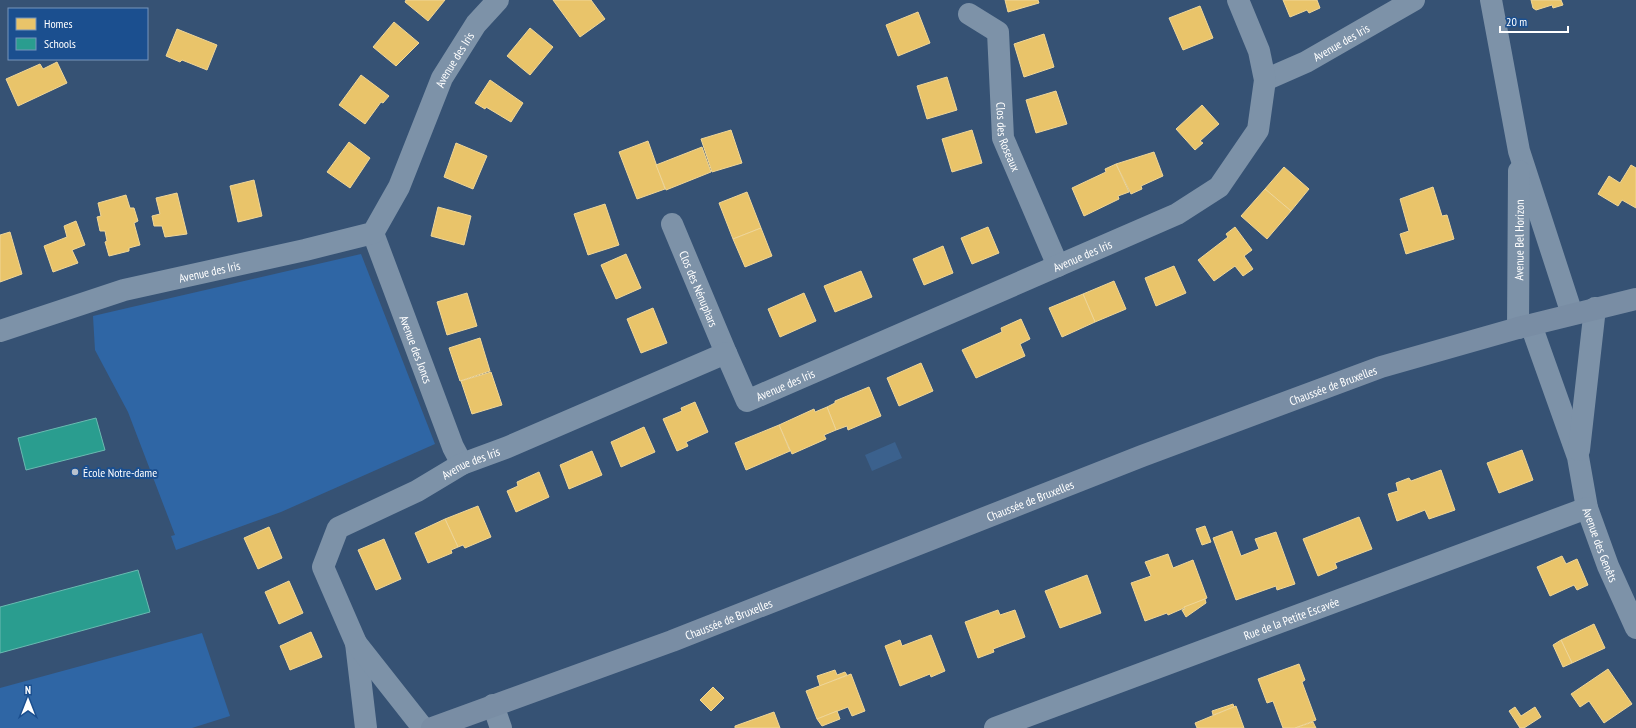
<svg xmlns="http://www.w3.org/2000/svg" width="1636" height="728" font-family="'PT Sans Narrow',sans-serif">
  <rect width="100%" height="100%" fill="#365274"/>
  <!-- green -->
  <g fill="#2f66a5">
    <path d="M361,254L435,444L281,512L176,550L171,536L175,535L128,412L95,350L93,316Z"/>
    <path d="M202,633L230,716L192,728H0V688Z"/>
  </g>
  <!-- water -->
  <path fill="#3b618d" d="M895,442L902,458L872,471L865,455Z"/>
  <!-- homes -->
  <g fill="#e9c46a" stroke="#f0d697">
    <path d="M406,0H445L428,21L405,2Z"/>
    <path d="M553,0H591L605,19L580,37Z"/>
    <path d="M1005,0H1038L1039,3L1008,12Z"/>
    <path d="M1283,0H1317L1320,8L1309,13L1307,10L1290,17Z"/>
    <path d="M1531,0H1561L1563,5L1553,8L1552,5L1536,10L1533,8Z"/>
    <path d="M1200,6L1213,38L1183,50L1169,18Z"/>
    <path d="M918,12L930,43L898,56L886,25Z"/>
    <path d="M394,22L419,43L396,66L373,47Z"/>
    <path d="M530,28L553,47L530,75L507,56Z"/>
    <path d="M177,29L217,45L207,70L182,60L180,62L166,56Z"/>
    <path d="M1044,34L1054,67L1024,77L1014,44Z"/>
    <path d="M57,62L67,83L18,106L6,79L40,64L43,69Z"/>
    <path d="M361,75L389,96L383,103L381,102L365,124L339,105Z"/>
    <path d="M947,77L957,110L927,119L917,86Z"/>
    <path d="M490,80L523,103L511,122L486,107L485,109L475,103Z"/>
    <path d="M1056,91L1067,124L1036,133L1026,100Z"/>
    <path d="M1202,105L1219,124L1200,141L1203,143L1195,150L1176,129Z"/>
    <path d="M731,130L742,163L712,172L701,139Z"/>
    <path d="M972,130L982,163L952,172L942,139Z"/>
    <path d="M648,141L665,189L637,199L619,152Z"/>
    <path d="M349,142L370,158L350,188L327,172Z"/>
    <path d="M456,143L487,156L473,189L444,177Z"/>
    <path d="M702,147L711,172L666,190L656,165Z"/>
    <path d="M1154,152L1163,176L1141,186L1142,189L1131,194L1116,164Z"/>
    <path d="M1116,164L1129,192L1118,196L1119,199L1084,216L1072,188L1106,172L1105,169Z"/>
    <path d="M1631,165L1636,168V208L1622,200L1618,206L1598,194L1609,176L1620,183Z"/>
    <path d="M1284,167L1309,189L1291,211L1265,189Z"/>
    <path d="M254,180L262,216L238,222L230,186Z"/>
    <path d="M1433,187L1442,216L1447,215L1454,239L1406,254L1400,234L1409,231L1400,199Z"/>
    <path d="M1265,189L1291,211L1267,239L1241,216Z"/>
    <path d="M747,192L761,228L733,239L719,203Z"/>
    <path d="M177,193L187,234L165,237L162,226H154L152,216L160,214L156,198Z"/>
    <path d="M126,195L130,208H134L138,221L134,223L140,245L129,248V251L109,256L105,242L107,241L105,231H100L97,217L101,216L98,203Z"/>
    <path d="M605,204L619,245L588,255L574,214Z"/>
    <path d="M438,207L471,216L464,245L431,236Z"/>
    <path d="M76,221L85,245L72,250L78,263L53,272L44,246L67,237L64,226Z"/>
    <path d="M988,227L999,253L972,264L961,238Z"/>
    <path d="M1235,227L1252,250L1244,256L1253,269L1243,276L1235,266L1214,281L1198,260L1228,237L1226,234Z"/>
    <path d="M761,228L772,256L745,267L733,239Z"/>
    <path d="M10,232L22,274L0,282V235Z"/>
    <path d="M943,246L953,273L924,285L913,259Z"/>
    <path d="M626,254L641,288L616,299L601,265Z"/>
    <path d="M1174,266L1186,293L1156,306L1145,278Z"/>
    <path d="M861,271L872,297L835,312L824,286Z"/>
    <path d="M1114,281L1126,309L1095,322L1083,294Z"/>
    <path d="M467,293L477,326L447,335L437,302Z"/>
    <path d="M804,293L816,321L780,337L768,309Z"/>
    <path d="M1083,294L1095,322L1062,337L1049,308Z"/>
    <path d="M653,308L667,343L641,353L627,319Z"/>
    <path d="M1021,319L1030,339L1020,344L1025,356L976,378L962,350L1002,332L1001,328Z"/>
    <path d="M480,338L490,371L460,381L449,348Z"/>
    <path d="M921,363L933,391L899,406L887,378Z"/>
    <path d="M491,372L502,405L472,414L461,381Z"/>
    <path d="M869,387L881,416L848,430L847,426L836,430L827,407L835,403V401Z"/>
    <path d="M695,402L708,432L686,442L688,446L677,451L663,419L682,411L681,408Z"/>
    <path d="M827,407L836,430L824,435L826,439L792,454L779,425L814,409L815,412Z"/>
    <path d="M779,425L790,451L746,470L735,443Z"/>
    <path d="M644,427L655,452L621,467L611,442Z"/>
    <path d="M1522,450L1533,480L1499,493L1487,463Z"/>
    <path d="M592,451L602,475L569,489L560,465Z"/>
    <path d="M1441,470L1455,510L1429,519L1425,510L1397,521L1388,494L1398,491L1396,483L1409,478L1411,481Z"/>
    <path d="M539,472L549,497L516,512L507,491L518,486L517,482Z"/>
    <path d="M478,506L491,537L465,548L463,545L458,547L445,519Z"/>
    <path d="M1359,517L1372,549L1335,563L1337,568L1318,576L1303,539Z"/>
    <path d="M445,519L458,547L451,550L452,553L428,563L415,533Z"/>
    <path d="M1205,526L1211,542L1202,545L1196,529Z"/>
    <path d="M269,527L282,558L258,569L244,538Z"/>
    <path d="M1232,531L1241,556L1259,549L1255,539L1276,532L1295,584L1277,590L1276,586L1236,600L1213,538Z"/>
    <path d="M384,539L401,579L376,590L358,550Z"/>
    <path d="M1168,554L1173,568L1193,560L1207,598L1168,615L1167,613L1145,621L1131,583L1151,576L1145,562Z"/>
    <path d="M1562,556L1566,564L1577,559L1588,585L1577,590L1574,585L1550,596L1537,567Z"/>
    <path d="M1087,575L1101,613L1060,628L1045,591Z"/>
    <path d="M289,581L303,613L279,624L265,592Z"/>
    <path d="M1205,599L1206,603L1186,617L1182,610L1185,609L1184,607Z"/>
    <path d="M998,610L1000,615L1015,610L1025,637L993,649L994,652L978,658L965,622Z"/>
    <path d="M1594,624L1605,648L1572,663L1561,640Z"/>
    <path d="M311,632L322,657L290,670L280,646Z"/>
    <path d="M931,635L945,671L931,677L930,674L900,686L885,646L900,640L902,646Z"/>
    <path d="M1561,640L1572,663L1563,667L1553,645Z"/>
    <path d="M1299,664L1305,680L1302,682L1316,720L1295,728H1283L1273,701L1267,703L1258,679Z"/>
    <path d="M1608,669L1632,704L1604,723L1589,701L1580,707L1571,694Z"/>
    <path d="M835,670L837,675L845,672L847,675L820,686L817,676Z"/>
    <path d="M851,674L865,711L852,716L848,707L817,719L806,691Z"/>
    <path d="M713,687L724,698L711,711L700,700Z"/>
    <path d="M1233,704L1234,707L1213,715L1212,711Z"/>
    <path d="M1236,706L1244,728H1197L1195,723Z"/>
    <path d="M1515,707L1521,716L1535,707L1541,717L1524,728H1520L1509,711Z"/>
    <path d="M837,711L840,719L822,726L817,719Z"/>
    <path d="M774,712L780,728H735V726Z"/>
    <path d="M1313,722L1316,728H1295Z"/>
  </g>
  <!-- schools -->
  <g fill="#2a9d8f" stroke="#6abab1">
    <path d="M96,418L105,450L26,470L18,438Z"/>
    <path d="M138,570L150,612L0,653V607Z"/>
  </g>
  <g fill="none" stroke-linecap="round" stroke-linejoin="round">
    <!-- street -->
    <g stroke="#7d92a8" stroke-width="22">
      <path d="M1491,0L1519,151L1572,314"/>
      <path id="s1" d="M969,14L998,32L1003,138L1058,266"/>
      <path id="s2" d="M1265,80L1306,62L1414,0"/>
      <path id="s3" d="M672,224L726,353"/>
      <path id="s4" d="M373,233L453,447L462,464"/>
      <path id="s5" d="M1531,325L1578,457L1587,508L1608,566L1636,628"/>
      <path id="s6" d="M1518,328L1519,171"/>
      <path id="s7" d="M0,331L124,290L305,250L373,233L399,187L442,78L476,24L498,0"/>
      <path d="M1579,450L1595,308"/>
      <path d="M356,643L366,728"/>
      <path d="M493,705L501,728"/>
      <path id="s8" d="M423,728L356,643L323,567L338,528L417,491L462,464L508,447L726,353L747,401L1177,214L1219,187L1258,130L1265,80L1259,51L1238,0"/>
      <path id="s9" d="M995,728L1587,508"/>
    </g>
    <!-- secondary -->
    <path stroke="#798da4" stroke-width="22" id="s10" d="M432,728L672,641L1142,456L1381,367L1518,328L1636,299"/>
  </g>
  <!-- markers -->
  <circle fill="#b9c2ce" stroke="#1b4f8f" stroke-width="1.5" cx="75" cy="472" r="4"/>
  <g text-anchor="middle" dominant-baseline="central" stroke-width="4" stroke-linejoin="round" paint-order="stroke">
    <!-- street labels -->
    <g font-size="12" fill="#fff" stroke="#1b4f8f">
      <text stroke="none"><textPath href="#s2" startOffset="85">Avenue des Iris</textPath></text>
      <text stroke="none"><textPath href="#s7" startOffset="578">Avenue des Iris</textPath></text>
      <text stroke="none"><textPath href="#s1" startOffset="140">Clos des Roseaux</textPath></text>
      <text stroke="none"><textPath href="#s6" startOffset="88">Avenue Bel Horizon</textPath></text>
      <text stroke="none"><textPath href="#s8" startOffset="1077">Avenue des Iris</textPath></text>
      <text stroke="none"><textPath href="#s7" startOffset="218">Avenue des Iris</textPath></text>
      <text stroke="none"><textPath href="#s3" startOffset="70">Clos des Nénuphars</textPath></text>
      <text stroke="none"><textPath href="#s4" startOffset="124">Avenue des Joncs</textPath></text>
      <text stroke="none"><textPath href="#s8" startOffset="753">Avenue des Iris</textPath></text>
      <text stroke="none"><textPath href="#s10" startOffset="964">Chaussée de Bruxelles</textPath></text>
      <text stroke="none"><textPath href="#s8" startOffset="381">Avenue des Iris</textPath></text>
      <text stroke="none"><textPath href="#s10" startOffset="640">Chaussée de Bruxelles</textPath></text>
      <text stroke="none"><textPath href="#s5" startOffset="231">Avenue des Genêts</textPath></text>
      <text stroke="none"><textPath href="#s9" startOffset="316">Rue de la Petite Escavée</textPath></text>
      <text stroke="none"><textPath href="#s10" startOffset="316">Chaussée de Bruxelles</textPath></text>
    </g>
    <!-- poi labels -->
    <g font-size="12" fill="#fff" stroke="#1b4f8f" text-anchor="start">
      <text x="83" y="472">École Notre-dame</text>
    </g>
  </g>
  <!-- legend -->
  <rect x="8" y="8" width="140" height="52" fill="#1b4f8f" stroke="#7695bc"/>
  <rect x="16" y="18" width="20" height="12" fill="#e9c46a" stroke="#7695bc"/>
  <text x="44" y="28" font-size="12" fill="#ffffff">Homes</text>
  <rect x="16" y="38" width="20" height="12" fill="#2a9d8f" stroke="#7695bc"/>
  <text x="44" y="48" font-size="12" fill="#ffffff">Schools</text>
  <!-- north arrow -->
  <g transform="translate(28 700)" stroke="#1b4f8f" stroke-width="3" paint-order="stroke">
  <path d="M0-3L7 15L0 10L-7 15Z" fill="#ffffff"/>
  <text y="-6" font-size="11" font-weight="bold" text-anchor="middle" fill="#ffffff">N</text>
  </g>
  <!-- scale -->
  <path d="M1500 26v6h68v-6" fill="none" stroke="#ffffff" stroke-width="2"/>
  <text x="1506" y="26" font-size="12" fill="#ffffff" stroke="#1b4f8f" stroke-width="3" paint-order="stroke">20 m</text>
</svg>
